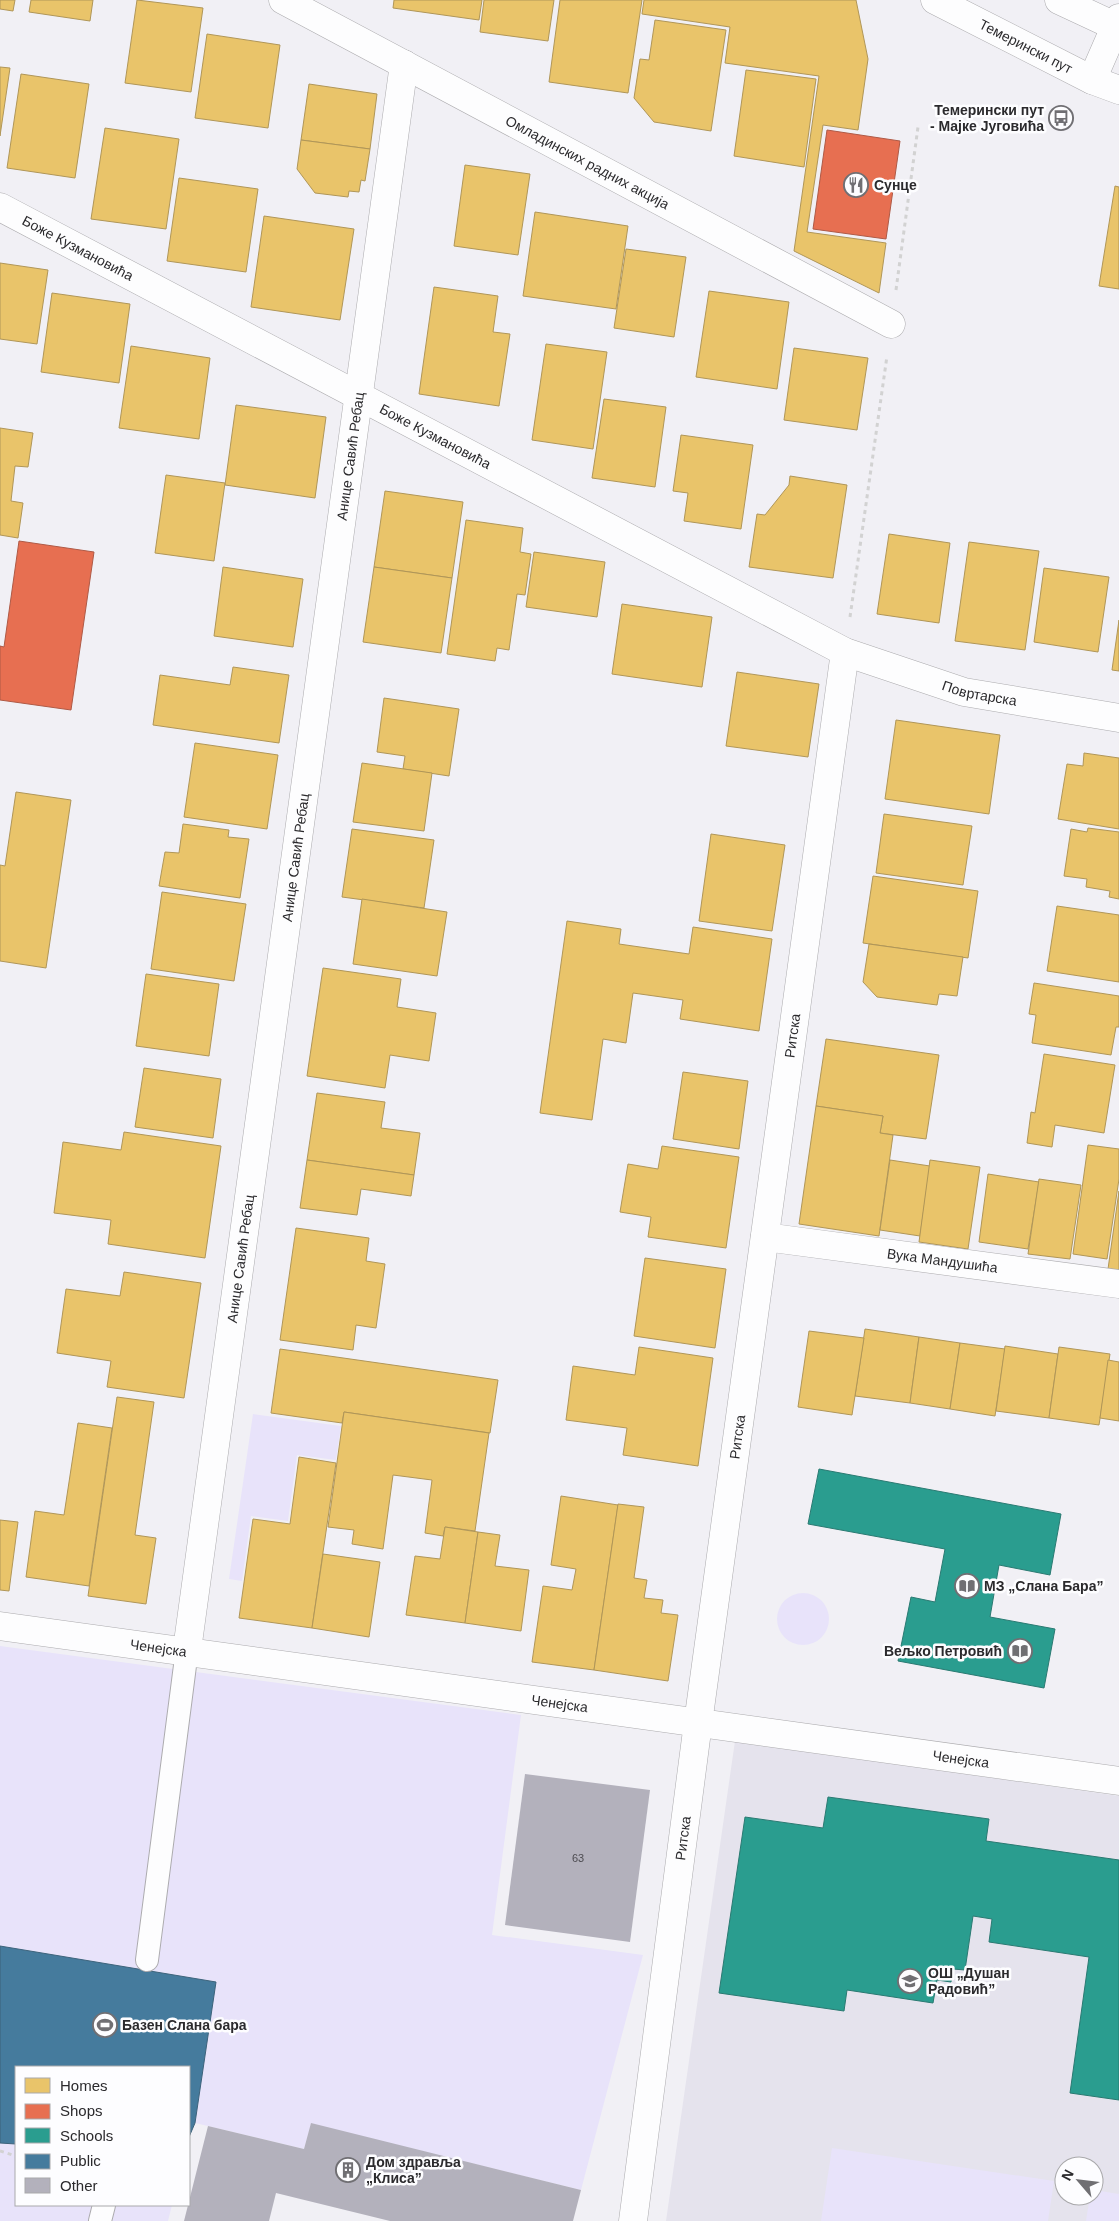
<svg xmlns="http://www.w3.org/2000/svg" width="1119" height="2221" font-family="Helvetica,sans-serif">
  <rect width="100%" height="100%" fill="#f1f0f5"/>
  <!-- built -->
  <path fill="#e5e3ed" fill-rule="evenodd" d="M735,1741L1119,1796V2221H666ZM1064,2166H1094V2196H1064Z"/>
  <!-- green -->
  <g fill="#e8e3fa">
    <path d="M253,1414L341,1426L336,1460L297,1455L288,1521L251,1516L242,1581L229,1579Z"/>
    <circle cx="803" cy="1619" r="26"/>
    <path d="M0,1646L521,1715L492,1935L643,1955L581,2190L311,2124L304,2149L208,2126L195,2123L198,2094L189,2134V2067H16V2205H172L168,2221H0Z"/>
    <path d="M832,2148L1054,2181L1048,2221H821Z"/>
    <path d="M1094,2190L1119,2194V2221H1086L1090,2196H1094Z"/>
  </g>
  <!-- homes -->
  <g fill="#e9c46a" stroke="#b09658">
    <path d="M0,0H15L13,11L0,9Z"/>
    <path d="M31,0H93L90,21L29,12Z"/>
    <path d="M137,0L203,8L191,92L125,83Z"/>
    <path d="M394,0H482L479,20L393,8Z"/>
    <path d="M484,0H554L548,41L480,32Z"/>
    <path d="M560,0H642L628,93L549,82Z"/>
    <path d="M644,0H856L868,59L858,130L823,125L807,232L886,243L879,293L794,251L819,76L725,63L730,27L642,14Z"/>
    <path d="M655,20L726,30L711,131L654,122L634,98L640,59L649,60Z"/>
    <path d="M207,34L280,45L268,128L195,118Z"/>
    <path d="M0,67L10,68L0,136Z"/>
    <path d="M746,70L816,79L804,167L734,156Z"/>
    <path d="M21,74L89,84L75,178L7,168Z"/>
    <path d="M309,84L377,94L370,149L301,140Z"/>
    <path d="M105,128L179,139L166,229L91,219Z"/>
    <path d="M301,140L370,149L365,181L361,180L359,192L349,191L348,197L315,193L297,169Z"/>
    <path d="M465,165L530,174L518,255L454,246Z"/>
    <path d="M179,178L258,189L246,272L167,261Z"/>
    <path d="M1115,186L1119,187V289L1099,286Z"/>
    <path d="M535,212L628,226L616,309L523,296Z"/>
    <path d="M264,216L354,229L340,320L251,307Z"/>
    <path d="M626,249L686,257L674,337L614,328Z"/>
    <path d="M0,263L48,270L37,344L0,339Z"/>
    <path d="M434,287L498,296L493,332L510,334L499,406L419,394Z"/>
    <path d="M709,291L789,302L777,389L696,377Z"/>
    <path d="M52,293L130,304L119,383L41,372Z"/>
    <path d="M546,344L607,352L593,449L532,440Z"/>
    <path d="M131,346L210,358L199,439L119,428Z"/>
    <path d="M794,348L868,358L857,430L784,420Z"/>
    <path d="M604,399L666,407L655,487L592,478Z"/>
    <path d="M236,405L326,417L315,498L225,485Z"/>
    <path d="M0,428L33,433L28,467L15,466L11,501L23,503L18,538L0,535Z"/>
    <path d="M681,435L753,445L741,529L684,521L688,493L673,491Z"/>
    <path d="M166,475L225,483L214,561L155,553Z"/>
    <path d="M790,476L847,485L833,578L749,567L757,514L765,515L789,485Z"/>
    <path d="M385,491L463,502L452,578L374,567Z"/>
    <path d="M466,520L523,528L520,552L531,554L525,595L517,594L509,650L497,648L495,661L447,654Z"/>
    <path d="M889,534L950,543L939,623L877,614Z"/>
    <path d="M969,542L1039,551L1025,650L955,641Z"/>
    <path d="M534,552L605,562L597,617L526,607Z"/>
    <path d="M223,567L303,579L293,647L214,636Z"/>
    <path d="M374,567L452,578L441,653L363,642Z"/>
    <path d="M1044,568L1109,577L1098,652L1034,642Z"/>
    <path d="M622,604L712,617L702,687L612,674Z"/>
    <path d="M1119,620V671L1112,670Z"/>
    <path d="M233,667L289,675L279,743L153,725L160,675L230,685Z"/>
    <path d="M737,672L819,684L808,757L726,746Z"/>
    <path d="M384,698L459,709L449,776L403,769L405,756L377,752Z"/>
    <path d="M896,720L1000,735L989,814L885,799Z"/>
    <path d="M195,743L278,755L267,829L184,817Z"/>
    <path d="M1084,753L1119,758V829L1058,819L1067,764L1083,766Z"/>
    <path d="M362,763L432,773L424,831L353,822Z"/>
    <path d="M16,792L71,800L46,968L0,961V865L5,866Z"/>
    <path d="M884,814L972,826L963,885L876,873Z"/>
    <path d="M183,824L229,830L228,837L249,839L240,898L159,886L165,852L179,853Z"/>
    <path d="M1088,828L1119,832V899L1109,897L1110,891L1086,887L1087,879L1064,876L1071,829L1087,832Z"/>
    <path d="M352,829L434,840L424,908L342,897Z"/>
    <path d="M711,834L785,845L772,931L699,921Z"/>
    <path d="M873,876L978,891L968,958L863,943Z"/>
    <path d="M162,892L246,904L234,981L151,969Z"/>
    <path d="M362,899L447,912L437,976L353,964Z"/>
    <path d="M1057,906L1119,915V982L1047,971Z"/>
    <path d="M567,921L621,929L619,944L689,954L693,927L772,939L759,1031L680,1019L683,1000L633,993L626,1043L603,1039L592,1120L540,1113Z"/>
    <path d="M869,944L963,957L957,996L939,994L937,1005L877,997L863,982Z"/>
    <path d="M323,968L401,979L397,1007L436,1013L429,1061L390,1055L385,1088L307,1076Z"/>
    <path d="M146,974L219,984L209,1056L136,1046Z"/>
    <path d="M1034,983L1119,996V1027H1116L1111,1055L1032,1043L1036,1015L1029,1014Z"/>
    <path d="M826,1039L939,1055L926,1139L880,1133L883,1116L816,1106Z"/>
    <path d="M1044,1054L1115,1065L1104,1133L1055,1125L1052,1147L1027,1143L1031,1112L1035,1113Z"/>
    <path d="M144,1068L221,1079L213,1138L135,1127Z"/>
    <path d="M683,1072L748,1081L739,1149L673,1139Z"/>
    <path d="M317,1093L385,1102L381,1128L420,1133L414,1175L307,1160Z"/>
    <path d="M816,1106L883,1116L880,1133L893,1135L879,1236L799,1224Z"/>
    <path d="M124,1132L221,1146L205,1258L108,1244L111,1220L54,1213L63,1142L121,1150Z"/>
    <path d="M1088,1145L1119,1149V1179L1107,1259L1073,1254Z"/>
    <path d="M662,1146L739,1157L726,1248L648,1237L651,1217L620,1212L628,1164L658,1169Z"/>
    <path d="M307,1160L414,1175L411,1196L361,1189L357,1215L300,1208Z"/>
    <path d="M890,1160L930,1166L920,1236L880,1230Z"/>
    <path d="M930,1160L980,1167L968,1249L919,1242Z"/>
    <path d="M988,1174L1039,1182L1028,1249L979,1242Z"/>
    <path d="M1039,1179L1081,1185L1070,1259L1028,1254Z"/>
    <path d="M1119,1191V1270L1108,1269Z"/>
    <path d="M296,1228L369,1238L366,1261L385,1264L376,1328L356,1325L353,1350L280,1340Z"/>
    <path d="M645,1258L726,1269L715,1348L634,1336Z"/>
    <path d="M124,1272L201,1283L184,1398L107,1387L111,1361L57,1353L66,1289L120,1296Z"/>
    <path d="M865,1329L919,1337L910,1403L855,1396Z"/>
    <path d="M809,1331L864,1338L852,1415L798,1407Z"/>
    <path d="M919,1337L960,1343L950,1409L910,1403Z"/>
    <path d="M960,1343L1005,1349L995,1416L950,1409Z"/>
    <path d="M1005,1346L1058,1354L1049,1418L996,1411Z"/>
    <path d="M639,1347L713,1358L698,1466L623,1455L627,1428L566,1420L573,1366L635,1375Z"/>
    <path d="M1059,1347L1110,1354L1099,1425L1049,1418Z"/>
    <path d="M280,1349L498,1380L490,1433L344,1412L342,1423L271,1413Z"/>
    <path d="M1108,1360L1119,1362V1421L1100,1418Z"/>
    <path d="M117,1397L154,1402L135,1535L156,1538L146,1604L88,1596Z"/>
    <path d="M344,1412L489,1433L475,1531L445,1527L443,1536L425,1533L432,1480L393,1475L383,1549L352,1544L354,1530L328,1527Z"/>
    <path d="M78,1423L112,1428L89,1586L26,1577L35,1511L64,1515Z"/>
    <path d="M299,1457L336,1463L312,1628L239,1618L253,1519L290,1524Z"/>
    <path d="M561,1496L618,1505L594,1670L532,1662L543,1586L572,1590L576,1569L551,1565Z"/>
    <path d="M618,1504L644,1507L634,1578L647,1580L644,1598L663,1600L661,1613L678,1615L668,1681L594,1670Z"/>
    <path d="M0,1520L18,1522L9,1591L0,1590Z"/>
    <path d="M445,1527L478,1532L465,1623L406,1615L415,1556L440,1559Z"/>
    <path d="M478,1532L500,1535L495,1566L529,1570L521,1631L465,1623Z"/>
    <path d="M323,1554L380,1562L369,1637L312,1628Z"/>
  </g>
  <!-- shops -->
  <g fill="#e76f51" stroke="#af5a46">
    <path d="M827,130L900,141L886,239L813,229Z"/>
    <path d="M19,541L94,552L71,710L0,700V646L4,647Z"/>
  </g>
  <!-- schools -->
  <g fill="#2a9d8f" stroke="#2a7a72">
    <path d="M819,1469L1061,1514L1050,1575L999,1565L990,1617L1055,1629L1044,1688L898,1661L911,1597L935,1602L945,1549L808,1524Z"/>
    <path d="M828,1797L989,1819L986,1841L1119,1860V2100L1070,2093L1089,1957L989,1942L992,1919L973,1916L965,1970L953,1969L951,1982L937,1980L933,2003L847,1990L844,2011L719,1993L745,1817L823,1828Z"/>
  </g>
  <!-- public -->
  <path fill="#457b9d" stroke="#3d637b" d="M0,1946L216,1982L195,2123L189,2137V2067H16V2144L0,2143Z"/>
  <!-- building -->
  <g fill="#b3b1bc">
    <path d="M525,1774L650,1790L630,1942L505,1925Z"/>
    <path d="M311,2123L581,2190L573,2221H390L276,2193L269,2221H184L208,2126L304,2149Z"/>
  </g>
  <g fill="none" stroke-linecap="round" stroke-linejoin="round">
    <defs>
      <g id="service">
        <path d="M147,1960L187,1650"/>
        <path d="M100,2221L104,2205"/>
      </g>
      <g id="minor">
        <path id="s1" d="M283,0L891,324"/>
        <path d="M1092,80L1119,18"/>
        <path id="s2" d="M0,207L845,652L964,692L1119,718"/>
        <path id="s3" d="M765,1237L1119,1284"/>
        <path id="s4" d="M0,1626L1119,1781"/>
        <path id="s5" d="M187,1650L404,64"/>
        <path id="s6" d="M633,2221L698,1723L845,652"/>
      </g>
      <g id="secondary">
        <path id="s7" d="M935,0L1092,80L1119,90"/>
        <path d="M1059,0L1119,28"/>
      </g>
    </defs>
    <!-- service casing -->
    <use href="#service" stroke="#acabae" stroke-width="24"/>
    <!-- minor casing -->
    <use href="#minor" stroke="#acabae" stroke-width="29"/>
    <!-- secondary casing -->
    <use href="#secondary" stroke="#acabae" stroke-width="29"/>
    <!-- path -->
    <g stroke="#d2d2d2" stroke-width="3" stroke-dasharray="4 4" stroke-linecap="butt">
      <path d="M896,290L918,127"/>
      <path d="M850,617L887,356"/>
      <path d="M0,2151L16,2156"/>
    </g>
    <!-- service -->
    <use href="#service" stroke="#fdfdfe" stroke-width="22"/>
    <!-- minor -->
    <use href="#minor" stroke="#fdfdfe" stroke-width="28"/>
    <!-- secondary -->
    <use href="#secondary" stroke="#fdfdfe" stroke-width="28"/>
  </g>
  <!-- icons -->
  <defs>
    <symbol id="bus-ring" viewBox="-11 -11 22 22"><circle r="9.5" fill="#fdfdff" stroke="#706f73" stroke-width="1.5"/><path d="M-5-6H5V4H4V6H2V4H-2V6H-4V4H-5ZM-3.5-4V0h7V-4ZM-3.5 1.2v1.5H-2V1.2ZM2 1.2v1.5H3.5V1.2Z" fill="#706f73"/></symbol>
    <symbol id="restaurant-ring" viewBox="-11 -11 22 22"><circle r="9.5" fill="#fdfdff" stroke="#706f73" stroke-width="1.5"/><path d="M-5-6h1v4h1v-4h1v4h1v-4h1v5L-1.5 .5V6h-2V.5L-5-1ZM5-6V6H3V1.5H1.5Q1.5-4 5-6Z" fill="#706f73"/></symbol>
    <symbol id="library-ring" viewBox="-11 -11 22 22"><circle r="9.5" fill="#fdfdff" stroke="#706f73" stroke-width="1.5"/><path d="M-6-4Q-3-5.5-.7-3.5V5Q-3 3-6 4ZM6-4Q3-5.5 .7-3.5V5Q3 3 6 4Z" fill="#706f73"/></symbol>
    <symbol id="school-ring" viewBox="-11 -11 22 22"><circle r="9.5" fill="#fdfdff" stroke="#706f73" stroke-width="1.5"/><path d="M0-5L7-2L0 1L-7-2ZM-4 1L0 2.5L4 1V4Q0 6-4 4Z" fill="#706f73"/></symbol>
    <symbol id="stadium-ring" viewBox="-11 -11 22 22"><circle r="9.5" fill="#fdfdff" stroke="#706f73" stroke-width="1.5"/><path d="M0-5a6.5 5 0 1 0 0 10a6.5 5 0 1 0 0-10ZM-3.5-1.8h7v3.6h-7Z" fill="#706f73"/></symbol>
    <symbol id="building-ring" viewBox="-11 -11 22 22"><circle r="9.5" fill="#fdfdff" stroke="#706f73" stroke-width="1.5"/><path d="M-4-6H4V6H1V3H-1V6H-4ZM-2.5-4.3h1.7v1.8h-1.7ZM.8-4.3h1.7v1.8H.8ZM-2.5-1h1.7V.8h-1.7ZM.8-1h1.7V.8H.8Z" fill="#706f73"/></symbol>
  </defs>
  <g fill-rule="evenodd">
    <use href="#bus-ring" x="1047" y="104" width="28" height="28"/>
    <use href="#restaurant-ring" x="842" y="171" width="28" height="28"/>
    <use href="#library-ring" x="953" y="1572" width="28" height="28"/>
    <use href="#library-ring" x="1006" y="1637" width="28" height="28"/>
    <use href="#school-ring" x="896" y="1967" width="28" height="28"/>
    <use href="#stadium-ring" x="91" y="2011" width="28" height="28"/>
    <use href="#building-ring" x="334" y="2156" width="28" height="28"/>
  </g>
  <g text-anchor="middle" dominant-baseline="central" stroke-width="5" stroke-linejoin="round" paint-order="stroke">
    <!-- number labels -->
    <g font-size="11" fill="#4d4c51">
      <text x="578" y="1858">63</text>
    </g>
    <!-- street labels -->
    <g font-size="14" fill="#2b2a2d" stroke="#fdfdff">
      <text stroke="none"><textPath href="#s7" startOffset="102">Темерински пут</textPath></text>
      <text stroke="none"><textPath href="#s1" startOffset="345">Омладинских радних акција</textPath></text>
      <text stroke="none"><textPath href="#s2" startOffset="88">Боже Кузмановића</textPath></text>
      <text stroke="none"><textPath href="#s2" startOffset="492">Боже Кузмановића</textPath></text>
      <text stroke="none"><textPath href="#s5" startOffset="1205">Анице Савић Ребац</textPath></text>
      <text stroke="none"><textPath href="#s2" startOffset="1096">Повртарска</textPath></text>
      <text stroke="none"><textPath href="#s5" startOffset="800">Анице Савић Ребац</textPath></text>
      <text stroke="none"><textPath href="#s6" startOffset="1196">Ритска</textPath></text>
      <text stroke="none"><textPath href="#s5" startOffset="395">Анице Савић Ребац</textPath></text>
      <text stroke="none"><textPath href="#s3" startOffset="179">Вука Мандушића</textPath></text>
      <text stroke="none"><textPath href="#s6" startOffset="791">Ритска</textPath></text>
      <text stroke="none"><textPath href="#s4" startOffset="160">Ченејска</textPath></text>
      <text stroke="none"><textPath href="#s4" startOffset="565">Ченејска</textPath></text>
      <text stroke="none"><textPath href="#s4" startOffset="970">Ченејска</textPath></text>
      <text stroke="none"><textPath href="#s6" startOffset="386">Ритска</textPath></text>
    </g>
    <!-- poi labels -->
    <g font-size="14" font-weight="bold" fill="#2b2a2d" stroke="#fdfdff" text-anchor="start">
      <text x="1044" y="110" text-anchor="end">Темерински пут<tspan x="1044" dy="16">- Мајке Југовића</tspan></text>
      <text x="874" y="185">Сунце</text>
      <text x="984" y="1586">МЗ „Слана Бара”</text>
      <text x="1002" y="1651" text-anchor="end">Вељко Петровић</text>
      <text x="928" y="1973">ОШ „Душан<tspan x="928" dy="16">Радовић”</tspan></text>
      <text x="122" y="2025">Базен Слана бара</text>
      <text x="366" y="2162">Дом здравља<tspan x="366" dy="16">„Клиса”</tspan></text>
    </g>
  </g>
  <!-- legend -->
  <rect x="15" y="2066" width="175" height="140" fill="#fdfdff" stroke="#a9a9ab"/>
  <rect x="25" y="2078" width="25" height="15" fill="#e9c46a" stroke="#a9a9ab"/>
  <text x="60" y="2091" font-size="15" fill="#2b2a2d">Homes</text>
  <rect x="25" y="2104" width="25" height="15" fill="#e76f51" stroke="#a9a9ab"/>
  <text x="60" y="2116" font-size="15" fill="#2b2a2d">Shops</text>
  <rect x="25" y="2128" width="25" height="15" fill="#2a9d8f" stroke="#a9a9ab"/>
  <text x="60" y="2141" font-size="15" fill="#2b2a2d">Schools</text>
  <rect x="25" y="2154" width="25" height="15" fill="#457b9d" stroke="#a9a9ab"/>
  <text x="60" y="2166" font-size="15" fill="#2b2a2d">Public</text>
  <rect x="25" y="2178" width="25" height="15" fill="#b3b1bc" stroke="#a9a9ab"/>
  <text x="60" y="2191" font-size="15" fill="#2b2a2d">Other</text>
  <!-- north arrow -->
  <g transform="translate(1079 2181) rotate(298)"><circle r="24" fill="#fdfdff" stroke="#a9a9ab"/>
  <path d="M0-4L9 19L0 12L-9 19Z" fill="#706f73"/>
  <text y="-8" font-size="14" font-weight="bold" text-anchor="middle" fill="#2b2a2d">N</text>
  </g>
</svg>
